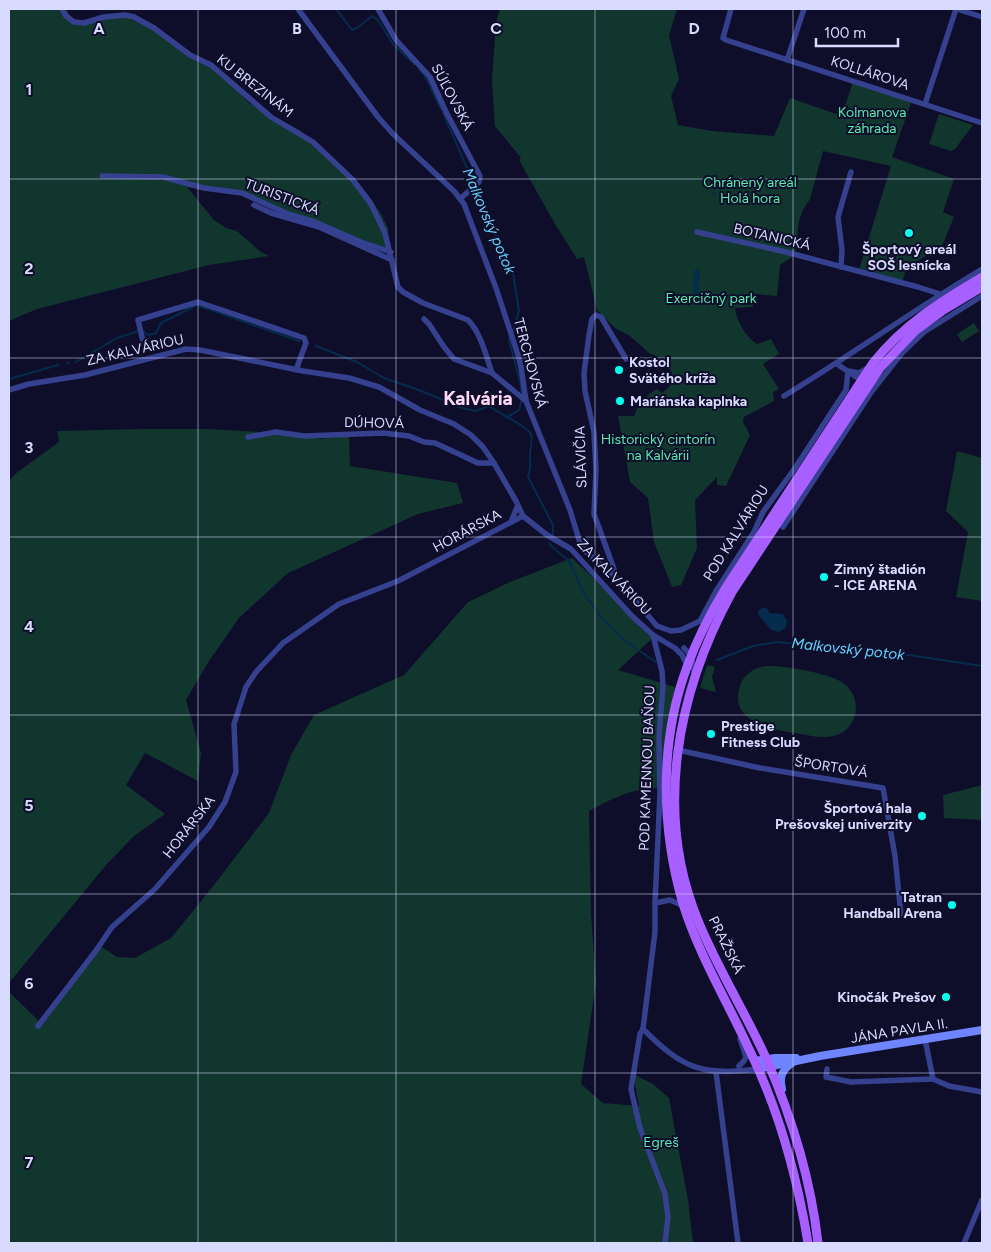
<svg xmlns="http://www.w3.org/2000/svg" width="991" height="1252" font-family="Figtree,sans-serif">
  <rect width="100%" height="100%" fill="#0e0e2b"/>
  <!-- green -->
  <g fill="#10362e">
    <path d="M9,9H66L73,21L126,16L132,20L155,28L189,53L218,70L249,103L301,131L328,154L369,196L381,214L388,228V249L240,195L187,187L214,220L226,228L237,231L261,252L269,256L209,265L37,309L9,321Z"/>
    <path d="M500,9H677L669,35L679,79L671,96L678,125L712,131L774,136L790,98L842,116L853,81L912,100L892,157L954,179L943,212L954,217L942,246L906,268L902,284L858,273L891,166L823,151L810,199L803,210L799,221L795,255L780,265L777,296L754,294L753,307L735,308C737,322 746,337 757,344L771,339L779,354L763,364L779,389L773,392L774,401L744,417L743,422L750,435L726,486L717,485V477L695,500L697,548L681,585L672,587L654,542L648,498L630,482L618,416H634C638,404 646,395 657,389L662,393L671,385L672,372L658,357L649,353L630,336L615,328L597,310L584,257L577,259L555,224L519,160L521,158L495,126L492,81L496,22Z"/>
    <path d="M939,114L973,125L955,149L951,151L929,144Z"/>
    <path d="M974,323L979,331L962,342L957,334Z"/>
    <path d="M144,429H208L275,433L322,439L349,434L350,466L457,483L463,503L418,514L288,573L239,618L209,661L186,700L201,753L198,781L145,753L126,785L165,814L134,836L106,865L9,983V481L15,474L59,442L57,431Z"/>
    <path d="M957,451L982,458V601L956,597L968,532L946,511Z"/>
    <path d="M572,558L655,636L618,670L675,687L667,731L665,788C634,787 615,797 589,811L591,914L596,983L581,1084L603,1103L639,1106L633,1074L653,1084L669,1098L688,1200L693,1243H9V992L39,1021L99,945L117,957L135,958L171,938L214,885L269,813L291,755L314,715L404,675L468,602L510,582Z"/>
    <path d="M707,665L715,667L712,677L716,692L700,688Z"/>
    <path d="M766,666C782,665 827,673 840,681C855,689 861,709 851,724C847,730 840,735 833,736C821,739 807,735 795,733C771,729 728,722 740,686C744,674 754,668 766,666Z"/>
    <path d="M982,785V820L944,818L943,795Z"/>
  </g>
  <!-- water -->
  <path fill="#052b4d" d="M762,608H766L770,613L783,614L787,621L786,628L779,632L771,630L758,614L759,610Z"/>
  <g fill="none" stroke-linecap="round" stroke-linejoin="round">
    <!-- stream -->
    <g stroke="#052b4d" stroke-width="2">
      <path d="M336,9L352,30L357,28L372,16L378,20L393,44L414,64"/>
      <path d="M419,69L426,78L441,109"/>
      <path d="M443,113L513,273L519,311L513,332"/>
      <path d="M713,176L714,195"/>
      <path d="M144,332L148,335L156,333L161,323L197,305L299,341"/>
      <path d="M510,336L509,340L520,382L522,394"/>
      <path d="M316,346L357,362L384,378L419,390L462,408L475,411L489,406C497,412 528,427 531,434C533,440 530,448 530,454C530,462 531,469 528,477L553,525V534"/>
      <path d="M76,362L117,338L139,331"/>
      <path d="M67,363H68"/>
      <path d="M9,379L58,365"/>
      <path d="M506,418L519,410L522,399"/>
      <path d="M550,543V545L569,561L583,592L601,617L625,641L656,662"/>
      <path d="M717,660L753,646L777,642L815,646L869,649L982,666"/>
    </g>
    <!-- canal -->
    <path stroke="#052b4d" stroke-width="5.5" d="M696,292L697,272"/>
    <!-- street -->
    <g stroke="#35418e" stroke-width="5.5">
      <path d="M62,9L66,16L74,22L84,23L104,17L125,15L134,17L154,28L190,55L211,65L271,117L313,142L353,180L371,204L385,233L398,287L403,292L423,303L468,320C481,333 486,356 492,373"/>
      <path d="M298,9L378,117L393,134L454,191L464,204L496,288L518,355L521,367L526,401L570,510L580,543L586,552L614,576L657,626L671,631L681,630L700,621L716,591L754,532L763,512L795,468L846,390L848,371L859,373L868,368"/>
      <path d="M378,9L396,40L430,77L446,112L480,176L479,182L460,199"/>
      <path d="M731,9L723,38L726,40L982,123"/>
      <path d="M957,9L982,17"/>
      <path d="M787,60L804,9"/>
      <path d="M925,104L956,9"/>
      <path d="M102,176L163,177L204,188L242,193L288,214L315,222L361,242L391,252"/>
      <path d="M254,205L271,213L319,227L392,260"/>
      <path d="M697,232L786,252L918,287L940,294"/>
      <path d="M841,267L842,250L838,217L851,172"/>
      <path d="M424,319L429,324L444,347L454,359L492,373L526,401"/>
      <path d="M144,345L138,320L198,302L304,338L306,343L296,370"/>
      <path d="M837,364L862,381"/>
      <path d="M9,390L29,384L85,375L186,349L200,350L303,371L349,378L379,387L420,410L454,424L471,435L483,447L494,463L516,501L523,516L547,535L571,549L632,616L653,635L675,648L682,655L686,663V666"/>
      <path d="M784,396C851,355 915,309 982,269"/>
      <path d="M248,437L276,432L304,436L383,433L409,436L424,442L435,443L478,463H494"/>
      <path d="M511,522L517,507"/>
      <path d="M783,527L872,391L902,353L924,332L982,296"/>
      <path d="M614,576V569L594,514L596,470L594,432L585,391L584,373L589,335L592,319L596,315L601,317L626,359"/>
      <path d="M653,635L662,671L663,687L659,736L660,793L655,903V932L643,1029L640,1034L631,1089L640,1128L665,1194L668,1217L665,1243"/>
      <path d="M684,648C691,654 694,664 694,673"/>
      <path d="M678,750L760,768L883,788L895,856L901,915"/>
      <path d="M655,903L670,900L684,906"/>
      <path d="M38,1026L95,952L112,927L155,889L209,827L225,802L236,772L234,724L246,687L256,672L283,643L339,604L398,581L523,516"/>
      <path d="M643,1029C683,1069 702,1076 758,1069"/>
      <path d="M925,1039L933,1079L949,1086L982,1092"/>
      <path d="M739,1066L744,1061L746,1057L740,1039"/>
      <path d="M827,1069L826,1077L851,1082L933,1079"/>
      <path d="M716,1072L738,1243"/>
      <path d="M964,1243L982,1200"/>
    </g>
    <!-- secondary -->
    <g stroke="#6f84ff" stroke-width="8">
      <path d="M755,1061L775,1058H796"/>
      <path d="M758,1069L820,1056L982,1030"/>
      <path d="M782,1089C779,1077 782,1070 792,1063"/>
    </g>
    <!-- primary -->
    <g stroke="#a85fff" stroke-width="9">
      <path d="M808,1243C797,1176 779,1110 749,1049C727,1001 699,955 683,904C661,828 659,742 687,667C697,639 710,614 725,589L873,363C904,324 940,302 982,277"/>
      <path d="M818,1243C811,1181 791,1115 766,1058C745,1012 718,969 699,923C653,814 677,692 732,592L880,368L916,330L942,311L982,287"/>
    </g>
  </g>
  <!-- grid -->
  <path fill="none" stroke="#d8daff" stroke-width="1" stroke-opacity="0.55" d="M198,9V1243M396,9V1243M595,9V1243M793,9V1243M9,179H982M9,358H982M9,537H982M9,715H982M9,894H982M9,1073H982"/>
  <!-- markers -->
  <g fill="#04ffed" stroke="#0e0e2b" stroke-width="2">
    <circle cx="909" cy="233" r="5"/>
    <circle cx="619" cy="370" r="5"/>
    <circle cx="620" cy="401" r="5"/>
    <circle cx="824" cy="577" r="5"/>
    <circle cx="711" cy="734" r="5"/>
    <circle cx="922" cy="816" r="5"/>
    <circle cx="952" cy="905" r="5"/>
    <circle cx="946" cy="997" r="5"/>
  </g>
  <g text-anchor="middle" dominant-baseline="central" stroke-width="4" stroke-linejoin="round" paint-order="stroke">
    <!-- street labels -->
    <g font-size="14" fill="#d8daff" stroke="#0e0e2b">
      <text transform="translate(870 73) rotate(18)">KOLLÁROVA</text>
      <text transform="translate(255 86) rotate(38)">KU BREZINÁM</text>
      <text transform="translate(452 97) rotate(62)">SÚĽOVSKÁ</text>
      <text transform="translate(282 197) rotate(21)">TURISTICKÁ</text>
      <text transform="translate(772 237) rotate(13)">BOTANICKÁ</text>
      <text transform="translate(135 350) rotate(-13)">ZA KALVÁRIOU</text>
      <text transform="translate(530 363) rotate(75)">TERCHOVSKÁ</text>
      <text transform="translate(374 423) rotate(1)">DÚHOVÁ</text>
      <text transform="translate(581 457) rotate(-92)">SLÁVIČIA</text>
      <text transform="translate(467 531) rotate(-28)">HORÁRSKA</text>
      <text transform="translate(736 533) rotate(-58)">POD KALVÁRIOU</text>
      <text transform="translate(614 577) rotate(46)">ZA KALVÁRIOU</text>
      <text transform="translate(831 767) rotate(9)">ŠPORTOVÁ</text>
      <text transform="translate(647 768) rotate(-88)">POD KAMENNOU BAŇOU</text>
      <text transform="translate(189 827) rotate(-52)">HORÁRSKA</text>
      <text transform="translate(726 945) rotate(64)">PRAŽSKÁ</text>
      <text transform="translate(899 1031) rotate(-9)">JÁNA PAVLA II.</text>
    </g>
    <!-- park labels -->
    <g font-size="14" fill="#58ebad" stroke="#0e0e2b">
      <text x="872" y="112">Kolmanova<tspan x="872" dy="16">záhrada</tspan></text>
      <text x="750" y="182">Chránený areál<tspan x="750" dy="16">Holá hora</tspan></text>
      <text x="711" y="298">Exercičný park</text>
      <text x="658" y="439">Historický cintorín<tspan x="658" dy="16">na Kalvárii</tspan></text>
      <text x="661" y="1142">Egreš</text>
    </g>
    <!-- poi labels -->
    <g font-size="14" font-weight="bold" fill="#d8daff" stroke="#0e0e2b" text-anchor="start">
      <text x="909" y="249" text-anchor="middle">Športový areál<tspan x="909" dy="16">SOŠ lesnícka</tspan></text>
      <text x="629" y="362">Kostol<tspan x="629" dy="16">Svätého kríža</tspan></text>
      <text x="630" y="401">Mariánska kaplnka</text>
      <text x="834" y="569">Zimný štadión<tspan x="834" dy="16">- ICE ARENA</tspan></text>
      <text x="721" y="726">Prestige<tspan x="721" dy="16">Fitness Club</tspan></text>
      <text x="912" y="808" text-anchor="end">Športová hala<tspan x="912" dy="16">Prešovskej univerzity</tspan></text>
      <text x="942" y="897" text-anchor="end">Tatran<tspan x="942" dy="16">Handball Arena</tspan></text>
      <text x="936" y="997" text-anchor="end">Kinočák Prešov</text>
    </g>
    <!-- water labels -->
    <g font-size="15" font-style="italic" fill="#66d2ff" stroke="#0e0e2b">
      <text transform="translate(489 221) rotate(67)">Malkovský potok</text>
      <text transform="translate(848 649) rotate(6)">Malkovský potok</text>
    </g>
    <!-- district labels -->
    <g font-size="19" font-weight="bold" fill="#ffdaf8" stroke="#0e0e2b">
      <text x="478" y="398">Kalvária</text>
    </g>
  </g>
  <g font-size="16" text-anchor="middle" font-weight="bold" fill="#d8daff" stroke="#0e0e2b" stroke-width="4" stroke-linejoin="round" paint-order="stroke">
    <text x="99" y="34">A</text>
    <text x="297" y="34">B</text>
    <text x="496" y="34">C</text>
    <text x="694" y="34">D</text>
    <text x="29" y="95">1</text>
    <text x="29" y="274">2</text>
    <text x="29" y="453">3</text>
    <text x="29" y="632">4</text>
    <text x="29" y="811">5</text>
    <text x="29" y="989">6</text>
    <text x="29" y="1168">7</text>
  </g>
  <!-- border -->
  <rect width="991" height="1252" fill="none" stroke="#d8daff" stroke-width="20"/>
  <!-- scale -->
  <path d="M816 38v8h82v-8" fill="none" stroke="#d8daff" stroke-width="2.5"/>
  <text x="824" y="38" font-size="15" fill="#d8daff" stroke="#0e0e2b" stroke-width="4" paint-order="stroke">100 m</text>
</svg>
